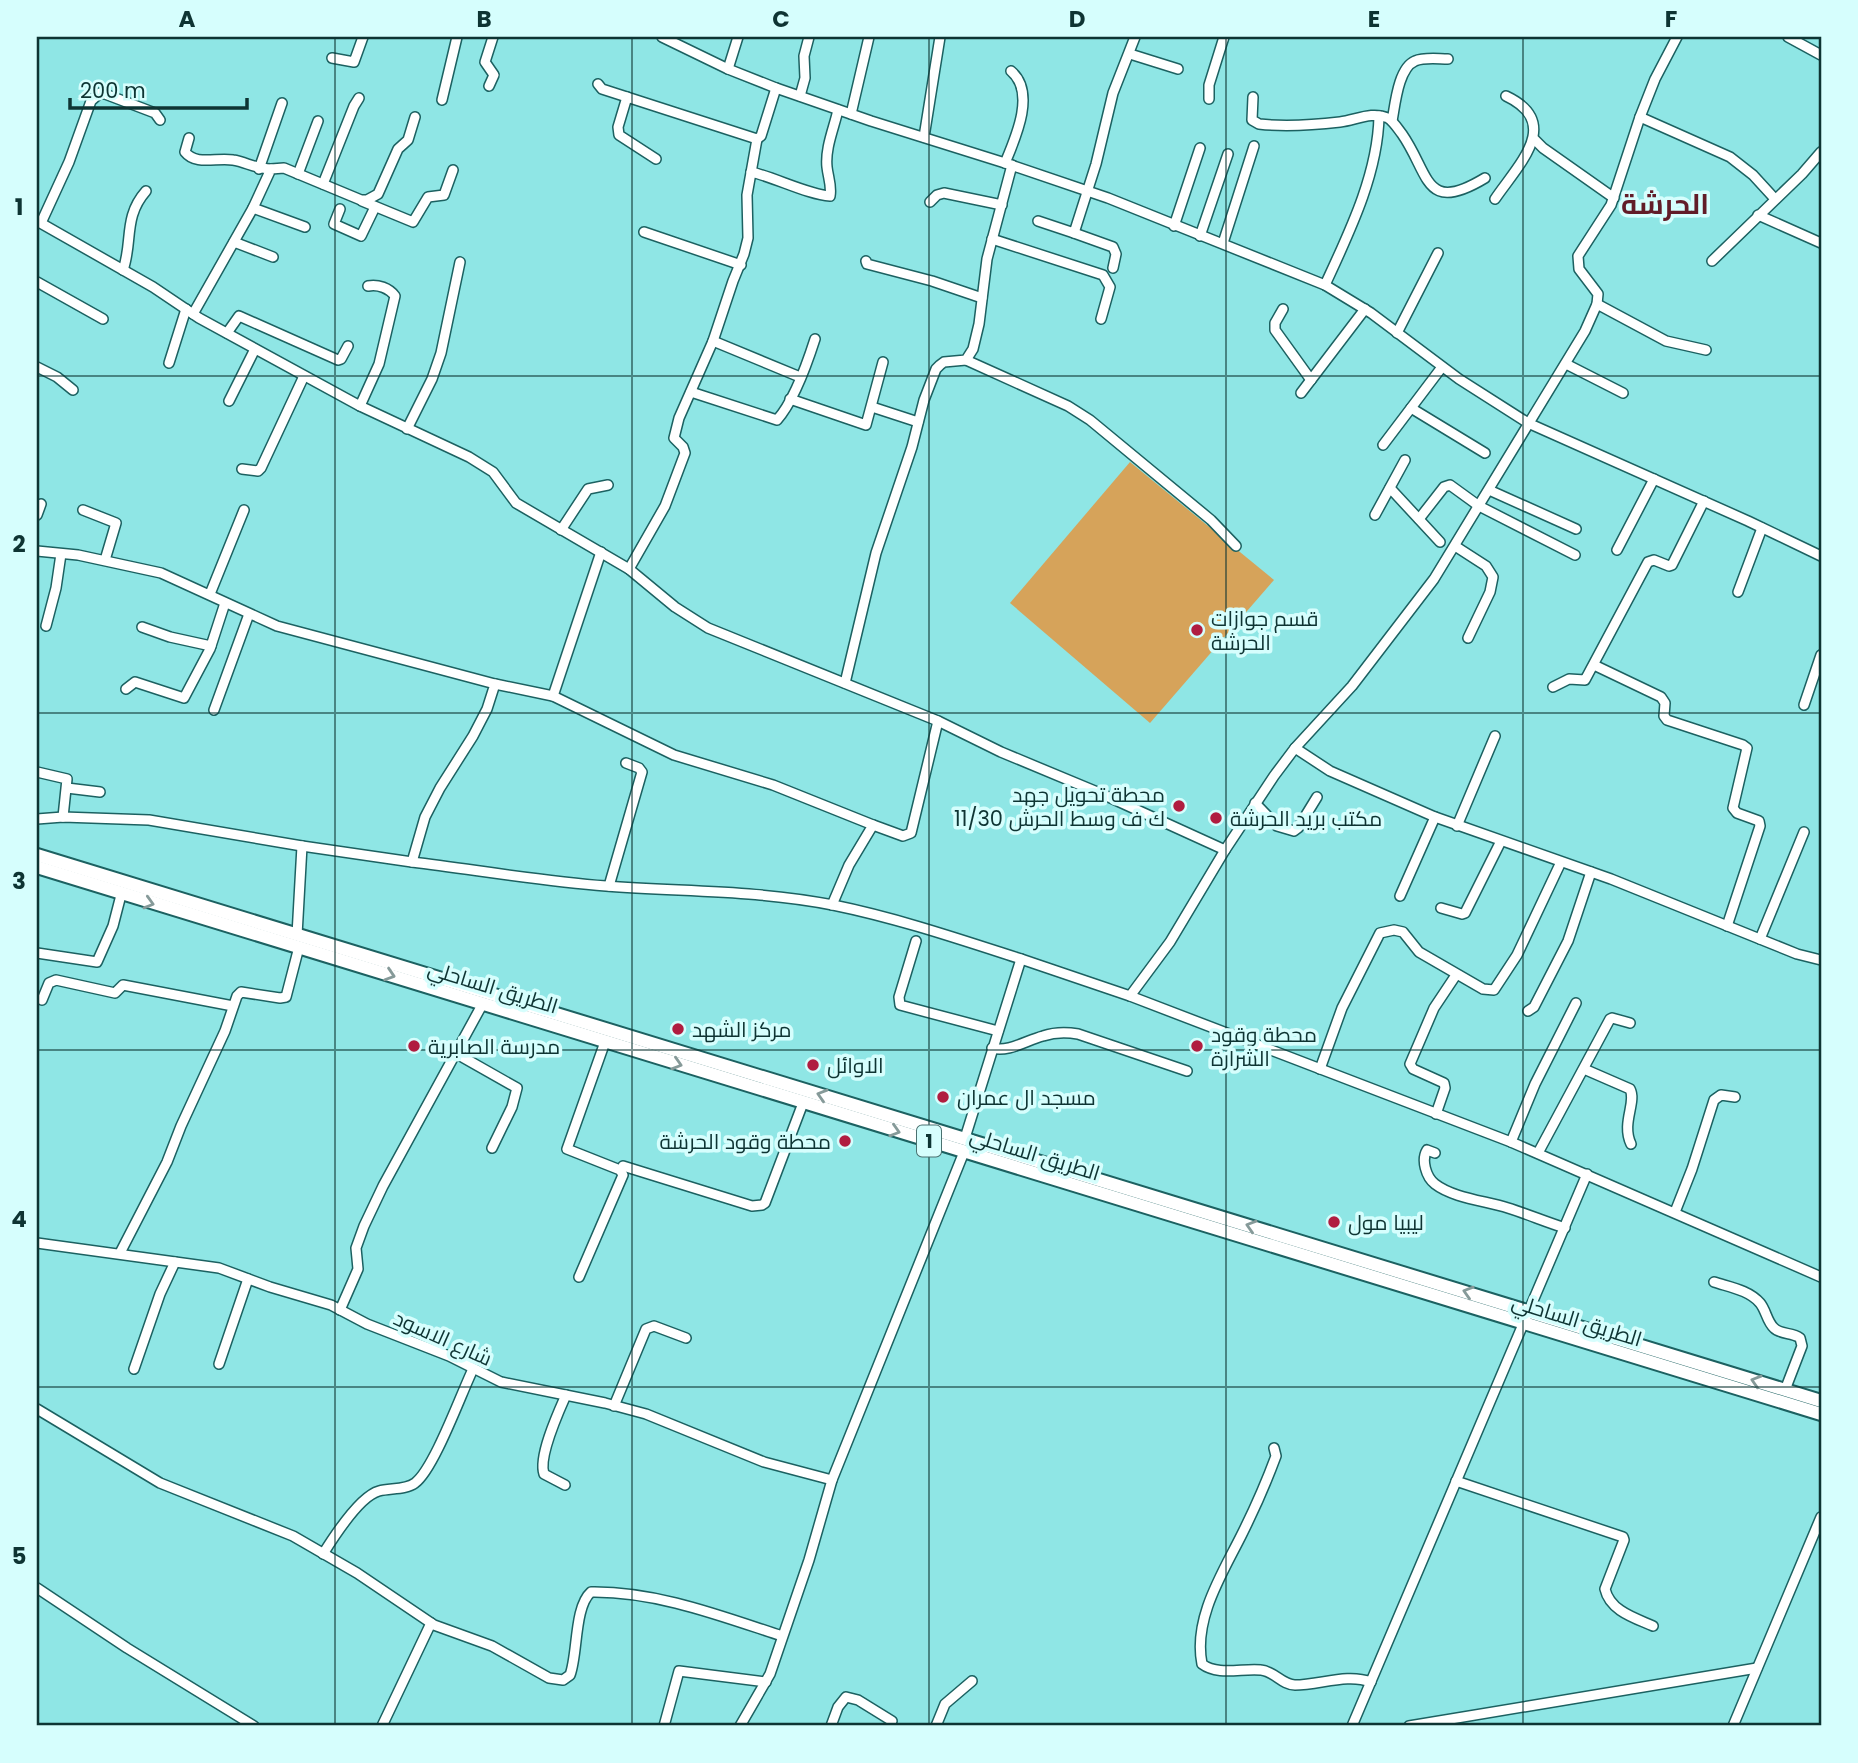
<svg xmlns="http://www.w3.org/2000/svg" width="1858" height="1763" font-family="Poppins,Cairo,sans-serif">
  <rect width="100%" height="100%" fill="#8fe6e5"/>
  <!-- green -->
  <path fill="#d6a35a" d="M1130,462L1274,580L1150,723L1010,603Z"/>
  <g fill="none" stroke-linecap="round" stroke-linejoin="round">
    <defs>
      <g id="minor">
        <path d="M662,37L728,69L776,88L871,121L1005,163L1108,198L1325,285L1371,313L1459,379L1528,423L1748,521L1821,556"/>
        <path d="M1788,37L1821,55"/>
        <path d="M1130,54L1178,69"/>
        <path d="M332,58L354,62L363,37"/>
        <path d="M728,69L738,37"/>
        <path d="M598,84L602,89L757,139L761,136L776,88"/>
        <path d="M489,86L494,75L485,62L493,37"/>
        <path d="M800,96L805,78L804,56L809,37"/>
        <path d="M627,97L618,127L619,135L656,159"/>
        <path d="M1253,97L1252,120L1259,124C1285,127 1314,125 1340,122C1356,120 1372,111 1388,118C1394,122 1398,129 1402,134C1430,174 1424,215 1485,178"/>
        <path d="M1209,99V85L1224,37"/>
        <path d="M442,100L457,37"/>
        <path d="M851,114L869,37"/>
        <path d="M1640,117L1730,157L1753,175L1775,199"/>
        <path d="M1392,121C1395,106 1398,68 1415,61C1424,57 1438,59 1448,59"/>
        <path d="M924,137L940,37"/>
        <path d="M189,138L185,152C196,166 217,157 233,160C246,162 256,169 271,169"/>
        <path d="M1535,140L1543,148L1614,198"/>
        <path d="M1005,163C1016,137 1036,92 1011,71"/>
        <path d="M259,169L282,103"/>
        <path d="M751,172C774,177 809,195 830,196C832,186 828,177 827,167C825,148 834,128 838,110"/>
        <path d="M298,174L318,121"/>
        <path d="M323,184L354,106L359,98"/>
        <path d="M1495,199C1518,165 1563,123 1506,96"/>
        <path d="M362,201L413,222L428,197L444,195L453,170"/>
        <path d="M930,202L937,195L944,193L1002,205"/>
        <path d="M253,208L305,227"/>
        <path d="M340,209L334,224L361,236L375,207"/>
        <path d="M1758,215L1821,243"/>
        <path d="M37,221L153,287L199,318L360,406L469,457L493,472L516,503L629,569L675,607L708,628L938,721L1001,752L1102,794L1225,850"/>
        <path d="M1038,221L1074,233L1096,164L1113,93L1135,37"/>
        <path d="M41,223L69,162L91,101L100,93L105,94L155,113L160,120"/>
        <path d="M1174,226L1200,148"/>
        <path d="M644,232L741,265"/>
        <path d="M1074,233L1113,247L1116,254L1113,268"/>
        <path d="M1200,236L1228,154"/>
        <path d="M992,239L1103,275L1110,287L1101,319"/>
        <path d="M234,242L273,257"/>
        <path d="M1223,243L1254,146"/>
        <path d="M866,261L867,264L932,281L982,298"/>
        <path d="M1712,261L1802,174L1821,152"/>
        <path d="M123,270C133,242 123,217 146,191"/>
        <path d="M37,282L103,319"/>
        <path d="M1325,285C1349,233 1378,174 1379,116"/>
        <path d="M1597,304L1666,341L1706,350"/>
        <path d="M1283,309L1275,323V330L1311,380"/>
        <path d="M193,314L253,208L271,169L284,168L361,200H367L378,194L398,149L408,140L415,117"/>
        <path d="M227,333L239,316L338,360L341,359L348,346"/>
        <path d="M1397,333L1438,253"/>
        <path d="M713,341L800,377"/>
        <path d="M966,360L1068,406L1090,420L1211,520L1236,546"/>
        <path d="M169,363L186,309"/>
        <path d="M1566,364L1623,393"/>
        <path d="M37,367L57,377L73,390"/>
        <path d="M691,392L777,420C794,401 807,364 815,339"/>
        <path d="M1301,393L1365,309"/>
        <path d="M790,399L866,425L883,362"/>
        <path d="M229,401L255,349"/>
        <path d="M360,406L379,364L395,296C389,288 378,284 368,286"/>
        <path d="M872,407L918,422"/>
        <path d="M1411,408L1485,453"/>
        <path d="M407,429L432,379L441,353L460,262"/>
        <path d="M1383,445L1442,367"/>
        <path d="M242,469L258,471L261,468L304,376"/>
        <path d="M1390,488L1440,542"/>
        <path d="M1489,490L1576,529"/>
        <path d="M83,510L116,523L105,560"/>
        <path d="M37,515L41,504"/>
        <path d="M1375,515L1405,460"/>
        <path d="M1419,519L1444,487L1450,485L1479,506L1575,555"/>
        <path d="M561,530L588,489L608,485"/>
        <path d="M1455,546L1486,566L1493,577L1490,592L1468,638"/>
        <path d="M1617,550L1654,479"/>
        <path d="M37,551L78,555L161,573L277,626L495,684L487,709L473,736L440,788L425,817L412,862L302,846L297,935"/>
        <path d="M629,569L665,506L685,453L683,447L674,438L679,418L713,341L733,281L744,254L748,238L747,195L757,139"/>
        <path d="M1738,592L1762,528"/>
        <path d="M210,594L244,510"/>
        <path d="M46,626L56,588L61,554"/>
        <path d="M142,627L170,637L211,646"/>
        <path d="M1594,665L1661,697L1665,703L1664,716L1667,720L1743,745L1747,748L1733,808L1737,813L1759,821L1760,826L1727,926"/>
        <path d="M845,683L876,553L912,447L924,400L936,369L940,365L944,362L966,360L973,349L979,324L987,259L1012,165"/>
        <path d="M495,684L553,696L674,755L773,785L873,825L849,865L832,905"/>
        <path d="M1553,687L1569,679L1585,680L1648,562L1654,560L1669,566L1672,565L1704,501"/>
        <path d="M126,689L135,682L184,698L210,649L225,603"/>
        <path d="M553,696L601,552"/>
        <path d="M1804,705L1821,655"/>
        <path d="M214,710L249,614"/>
        <path d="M1295,748L1330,771L1435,817L1611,879L1797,954L1821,960"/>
        <path d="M37,772L67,779L63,817"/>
        <path d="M67,788L100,792"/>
        <path d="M1255,803L1277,826L1294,831L1298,828L1317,797"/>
        <path d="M37,819L63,817L149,820L302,846"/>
        <path d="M873,825L903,836L911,833L938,721"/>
        <path d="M1457,826L1495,736"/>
        <path d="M412,862C477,870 541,881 606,886C682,892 757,890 833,905C897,918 959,939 1021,959"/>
        <path d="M609,886L642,772L639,768L626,763"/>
        <path d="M1400,896L1435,817"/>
        <path d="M1441,908L1462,914L1465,913L1501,841"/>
        <path d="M1760,939L1804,832"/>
        <path d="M916,941L899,997L900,1005L998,1031"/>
        <path d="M37,953L97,962L113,926L121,895"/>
        <path d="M1130,996L1170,942L1225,850L1274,776L1295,748L1352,686L1434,579L1585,331L1597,304L1598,294L1579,269L1578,256L1611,205L1640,117L1655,79L1677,37"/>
        <path d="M42,1000L49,983L56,980L115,993L123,985L233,1006"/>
        <path d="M1528,1011L1534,1007L1568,941L1591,872"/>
        <path d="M992,1048C1008,1053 1027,1040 1043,1036C1055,1032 1066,1032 1078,1034L1187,1071"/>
        <path d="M457,1054L517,1088L512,1107L492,1148"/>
        <path d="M1320,1069L1342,1008L1380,933L1394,930L1403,932L1419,952L1483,989L1494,990L1517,955L1561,862"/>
        <path d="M1584,1069L1630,1089C1637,1102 1621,1123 1631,1144"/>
        <path d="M1436,1114L1445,1088L1444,1083L1413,1069L1410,1064L1434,1008L1456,975"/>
        <path d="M965,1138L1021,959L1130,996L1511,1142L1821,1277"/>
        <path d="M1511,1142L1535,1084L1576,1003"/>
        <path d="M1435,1153L1427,1150C1421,1160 1426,1177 1435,1184C1453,1198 1486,1201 1508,1208C1527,1214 1546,1222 1565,1228"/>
        <path d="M1538,1153L1610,1019L1612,1018L1630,1023"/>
        <path d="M623,1166L752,1206L762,1205L765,1203L803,1103"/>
        <path d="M1675,1212L1692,1169L1714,1100L1721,1095L1735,1097"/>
        <path d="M37,1243L219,1268L270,1287L331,1305L367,1324L449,1356L501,1382L605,1403L646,1414L764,1462L832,1480"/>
        <path d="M120,1253L167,1162L181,1126L225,1031L237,996L241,992L280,998L286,997L299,947"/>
        <path d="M579,1277L623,1175L620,1170L567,1149L605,1042"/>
        <path d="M1714,1282C1729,1287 1749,1290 1760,1303C1766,1310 1767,1322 1774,1328C1781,1335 1792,1332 1800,1338L1802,1346L1785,1390"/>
        <path d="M340,1310L358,1269L356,1248L364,1226L383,1186L482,1005"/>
        <path d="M219,1364L248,1279"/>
        <path d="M134,1369L160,1294L175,1262"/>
        <path d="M614,1406L646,1329L654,1326L686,1338"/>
        <path d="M37,1409L160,1483L293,1536L357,1573L434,1625L492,1646L549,1678L563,1680L570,1675C578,1654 574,1607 591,1592C656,1591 721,1616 782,1636"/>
        <path d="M1274,1448L1276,1456C1266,1483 1254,1510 1241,1536C1222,1574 1193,1619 1202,1664C1218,1676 1242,1668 1261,1670C1274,1671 1282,1685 1295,1685C1320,1685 1347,1673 1371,1682"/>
        <path d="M1456,1481L1623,1537L1624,1540L1605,1589C1610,1611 1635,1618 1653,1626"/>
        <path d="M565,1485L544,1474C538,1457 558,1413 566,1395"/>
        <path d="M323,1554C333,1538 360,1496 379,1491C390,1488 406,1490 415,1483C434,1469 461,1394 473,1369"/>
        <path d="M37,1588L127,1648L254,1726"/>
        <path d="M382,1726L431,1623"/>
        <path d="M664,1726L679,1671L766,1682"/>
        <path d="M740,1726L770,1674L809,1560L832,1480L964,1152"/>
        <path d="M831,1726L838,1707L846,1697L858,1700L892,1721"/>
        <path d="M936,1726L945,1704L972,1681"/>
        <path d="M1352,1726L1587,1174"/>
        <path d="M1409,1726L1757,1668"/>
        <path d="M1733,1726L1821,1517"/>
      </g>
      <g id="highway">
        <path d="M37,855L1821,1401"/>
        <path d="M37,867L1821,1414"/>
      </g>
    </defs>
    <!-- minor casing -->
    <use href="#minor" stroke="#1c6161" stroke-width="12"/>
    <!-- highway casing -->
    <use href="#highway" stroke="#1c6161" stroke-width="16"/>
    <!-- minor -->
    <use href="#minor" stroke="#fff" stroke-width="9"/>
    <!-- highway -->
    <use href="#highway" stroke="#fff" stroke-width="12"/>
  </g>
  <!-- one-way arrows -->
  <defs><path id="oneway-chevron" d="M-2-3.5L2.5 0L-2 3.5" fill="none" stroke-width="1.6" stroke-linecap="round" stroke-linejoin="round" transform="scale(1.75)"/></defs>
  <g stroke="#869a99">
    <use href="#oneway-chevron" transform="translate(149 903) rotate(16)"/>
    <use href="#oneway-chevron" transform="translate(390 975) rotate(18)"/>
    <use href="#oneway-chevron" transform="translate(677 1064) rotate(17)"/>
    <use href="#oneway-chevron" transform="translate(822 1095) rotate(-163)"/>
    <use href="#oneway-chevron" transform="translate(895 1131) rotate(17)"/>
    <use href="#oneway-chevron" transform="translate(1251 1226) rotate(-163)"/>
    <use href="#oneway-chevron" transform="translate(1468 1292) rotate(-163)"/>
    <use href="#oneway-chevron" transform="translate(1756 1381) rotate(-163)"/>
  </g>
  <!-- grid -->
  <path fill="none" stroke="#0e3433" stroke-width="2" stroke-opacity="0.55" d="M335,37V1726M632,37V1726M929,37V1726M1226,37V1726M1523,37V1726M37,376H1821M37,713H1821M37,1050H1821M37,1387H1821"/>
  <!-- markers -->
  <g fill="#b01d40" stroke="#d6fefd" stroke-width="2.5">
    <circle cx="1197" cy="630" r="7"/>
    <circle cx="1179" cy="806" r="7"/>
    <circle cx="1216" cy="818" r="7"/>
    <circle cx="678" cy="1029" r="7"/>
    <circle cx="414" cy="1046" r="7"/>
    <circle cx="1197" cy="1046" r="7"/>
    <circle cx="813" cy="1065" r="7"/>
    <circle cx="943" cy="1097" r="7"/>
    <circle cx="845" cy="1141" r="7"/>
    <circle cx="1334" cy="1222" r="7"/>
  </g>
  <g text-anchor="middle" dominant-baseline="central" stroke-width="7" stroke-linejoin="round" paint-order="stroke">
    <!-- shield labels -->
    <rect fill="#d6fefd" stroke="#4a7170" stroke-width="2" x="917" y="1125.5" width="24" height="31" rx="5"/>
    <g font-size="19" font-weight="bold" fill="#0e3433">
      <text x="929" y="1141">1</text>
    </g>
    <!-- poi labels -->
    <g font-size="21" fill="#0e3433" stroke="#d6fefd" text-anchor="start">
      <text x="1211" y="618">قسم جوازات<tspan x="1211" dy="24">الحرشة</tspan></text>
      <text x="1165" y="794" text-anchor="end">محطة تحويل جهد<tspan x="1165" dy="24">11/30 ك ف وسط الحرش</tspan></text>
      <text x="1230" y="818">مكتب بريد الحرشة</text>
      <text x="692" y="1029">مركز الشهد</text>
      <text x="1211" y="1034">محطة وقود<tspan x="1211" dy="24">الشرارة</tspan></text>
      <text x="428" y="1046">مدرسة الصابرية</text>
      <text x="827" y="1065">الاوائل</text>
      <text x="957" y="1097">مسجد ال عمران</text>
      <text x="831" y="1141" text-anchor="end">محطة وقود الحرشة</text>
      <text x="1348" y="1222">ليبيا مول</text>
    </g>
    <!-- street labels -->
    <g font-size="21" fill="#0e3433" stroke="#d6fefd">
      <text transform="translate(493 987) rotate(17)">الطريق الساحلي</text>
      <text transform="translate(1035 1154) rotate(17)">الطريق الساحلي</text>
      <text transform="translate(1577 1320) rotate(17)">الطريق الساحلي</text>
      <text transform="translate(443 1338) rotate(24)">شارع الاسود</text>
    </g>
    <!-- district labels -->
    <g font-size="28" font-weight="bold" fill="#621c28" stroke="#d6fefd">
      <text x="1665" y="204">الحرشة</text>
    </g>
  </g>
  <!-- border -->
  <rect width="1858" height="1763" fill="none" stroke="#d6fefd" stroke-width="77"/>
  <!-- scale -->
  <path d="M70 98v10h177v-10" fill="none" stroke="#0e3433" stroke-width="3.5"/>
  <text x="80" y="98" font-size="21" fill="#0e3433" stroke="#d6fefd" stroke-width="5" paint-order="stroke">200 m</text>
  <rect x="38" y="38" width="1782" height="1686" fill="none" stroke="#0e3433" stroke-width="2.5"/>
  <g font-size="23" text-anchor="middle" font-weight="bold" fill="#0e3433">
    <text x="187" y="27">A</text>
    <text x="484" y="27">B</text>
    <text x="781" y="27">C</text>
    <text x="1077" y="27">D</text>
    <text x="1374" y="27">E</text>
    <text x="1671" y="27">F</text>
    <text x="19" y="215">1</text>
    <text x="19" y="552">2</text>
    <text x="19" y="889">3</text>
    <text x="19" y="1227">4</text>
    <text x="19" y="1564">5</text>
  </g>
</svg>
